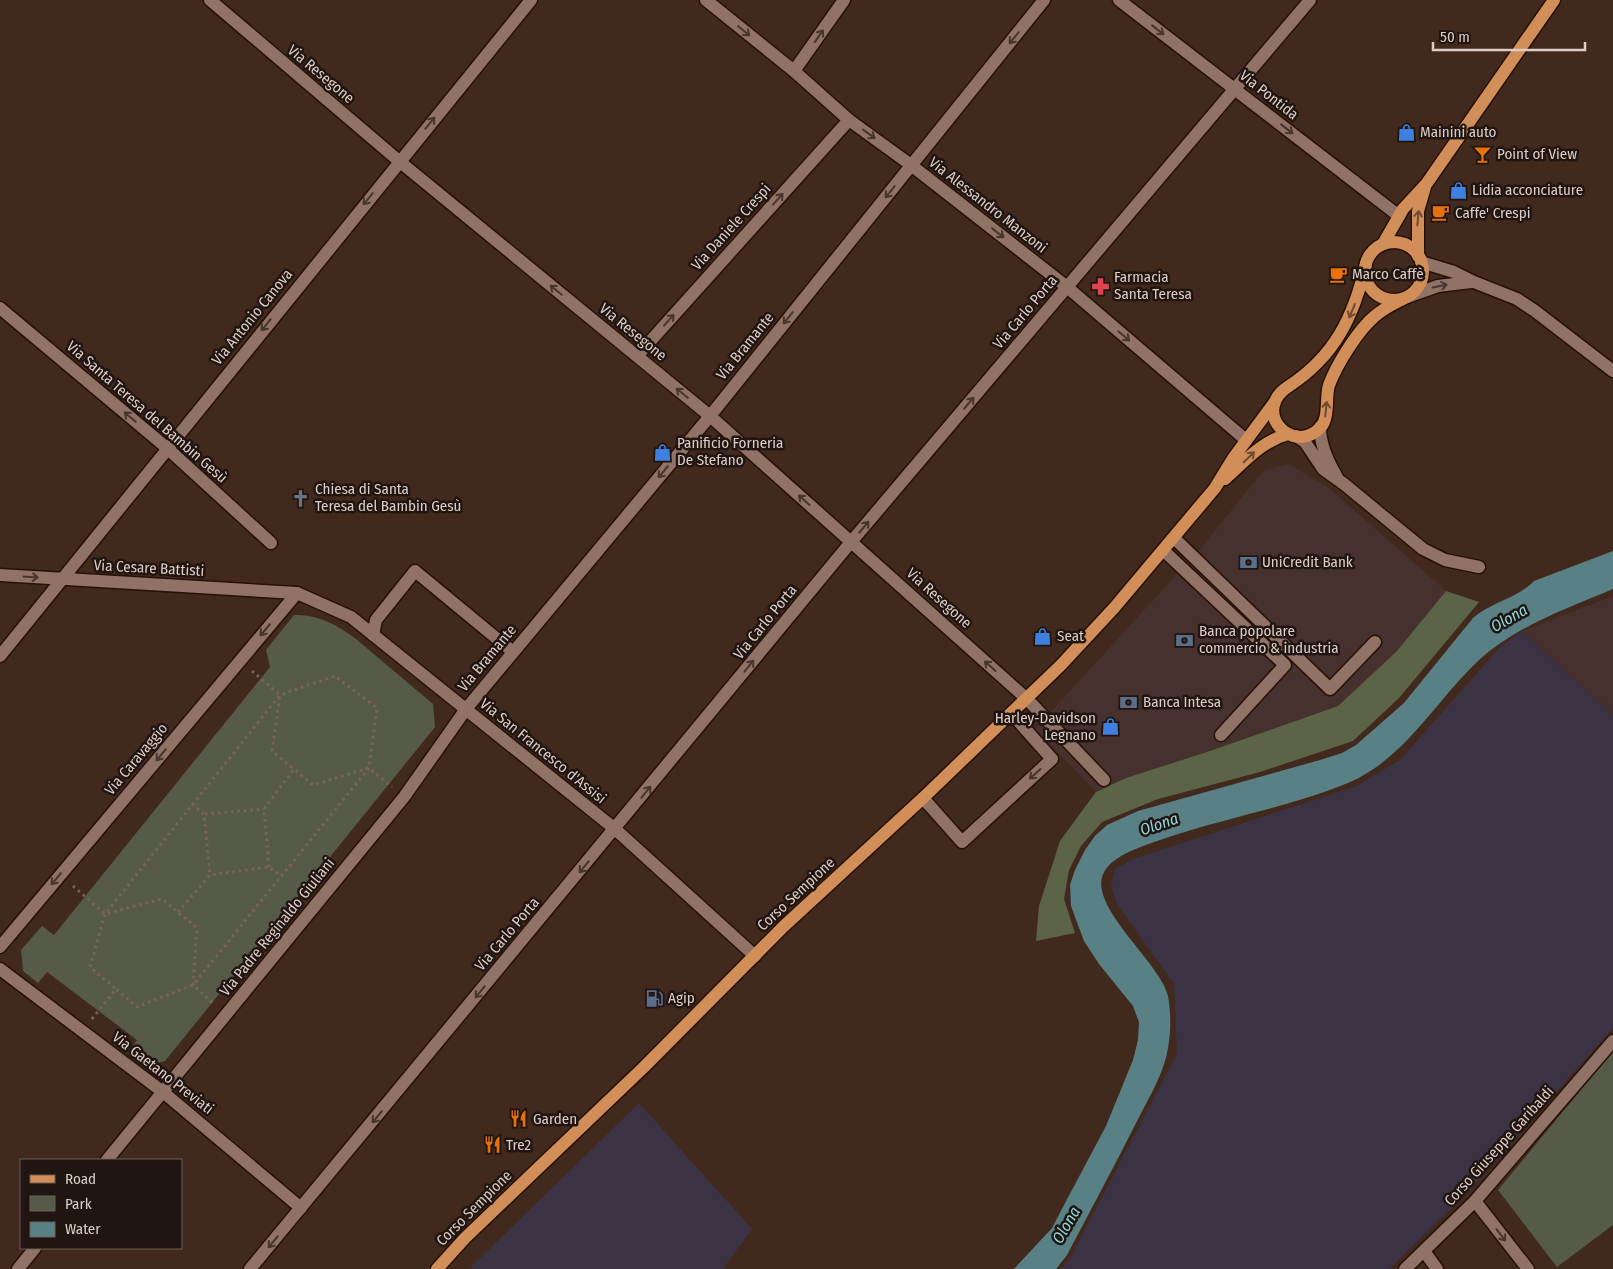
<svg xmlns="http://www.w3.org/2000/svg" width="1613" height="1269" font-family="'Fira Sans Condensed',sans-serif">
  <rect width="100%" height="100%" fill="#42291e"/>
  <!-- commercial -->
  <g fill="#46312f">
    <path d="M1289,464L1329,488L1446,591L1397,651L1338,706L1210,751L1126,778L1096,792L1035,729L1200,549L1264,470Z"/>
    <path d="M1613,596V715L1522,631Z"/>
  </g>
  <!-- industrial -->
  <g fill="#3b3344">
    <path d="M1522,631L1613,715V1028L1467,1193L1389,1269H1061L1070,1258L1177,1054L1174,984L1117,904L1111,886L1115,869L1133,859L1357,786L1400,760L1501,646Z"/>
    <path d="M639,1103L752,1229L723,1269H469Z"/>
  </g>
  <!-- green -->
  <g fill="#555b48">
    <path d="M294,615C317,614 338,625 356,639L433,704L435,727L165,1061L146,1066L128,1053L137,1040L47,972L38,983L23,971L21,950L42,926L54,935L270,667L266,650Z"/>
    <path d="M1613,1051V1225L1557,1267L1498,1190Z"/>
  </g>
  <!-- forest -->
  <path fill="#5c6448" d="M1446,591L1479,602L1399,698L1353,741L1260,772L1158,799L1102,822L1081,846L1069,870L1064,899L1075,933L1036,941L1039,906L1060,841L1096,792L1126,778L1210,751L1338,706L1397,651Z"/>
  <!-- water -->
  <path fill="#598185" d="M1613,551V589C1566,609 1516,626 1478,661C1433,704 1403,762 1343,785C1285,808 1224,818 1166,838C1149,844 1128,850 1114,861C1108,865 1104,871 1102,877C1093,911 1161,964 1168,996C1171,1013 1171,1031 1168,1048C1164,1074 1148,1099 1136,1123C1114,1167 1090,1211 1067,1255L1056,1269H1014L1052,1228L1064,1205L1106,1126L1133,1060L1138,1040L1139,1022L1133,1006L1099,964L1084,941L1071,906L1070,885L1075,870L1085,850L1095,836L1107,825L1138,811L1320,760L1342,753L1356,745L1404,703L1473,618C1491,602 1518,598 1534,581Z"/>
  <g fill="none" stroke-linecap="round" stroke-linejoin="round">
    <defs>
      <g id="minor">
        <path d="M210,0L399,161L710,416L1027,699L1104,780"/>
        <path d="M706,0L794,71L849,120L911,165L1067,287L1246,440"/>
        <path d="M1119,0L1399,216"/>
        <path d="M794,71L844,0"/>
        <path d="M1421,262L1454,272L1474,282L1517,299L1535,311L1613,371"/>
        <path d="M1407,297L1438,286L1471,282"/>
        <path d="M0,308L167,448L271,543"/>
        <path d="M637,356L849,120"/>
        <path d="M1320,427C1320,445 1328,462 1337,477"/>
        <path d="M1296,436L1305,442L1323,469L1344,484L1423,549L1445,560L1479,567"/>
        <path d="M1174,538L1330,689L1375,642"/>
        <path d="M1163,550L1285,665L1221,735"/>
        <path d="M0,575L297,593L351,617L615,829L755,956"/>
        <path d="M373,635L376,620L415,571L513,652"/>
        <path d="M0,656L531,0"/>
        <path d="M923,798L962,842L1052,759L1011,713"/>
        <path d="M0,947L297,593"/>
        <path d="M0,969L163,1092L301,1208"/>
        <path d="M107,1160L404,797L466,709L710,416L1044,0"/>
        <path d="M1475,1201L1528,1269"/>
        <path d="M1424,1251L1437,1269"/>
        <path d="M18,1269L35,1248"/>
        <path d="M250,1269L851,542L1310,0"/>
        <path d="M1405,1269L1475,1201L1613,1041"/>
      </g>
      <g id="major">
        <circle cx="1394" cy="271" r="29"/>
        <path d="M1383,244L1403,209L1427,183L1554,0"/>
        <path d="M1418,256V211L1425,187"/>
        <path d="M1366,264C1354,316 1335,356 1289,386C1250,411 1292,456 1320,428C1330,418 1325,398 1329,385C1337,364 1358,330 1375,316C1384,308 1395,303 1405,298"/>
        <path d="M1225,479C1244,462 1262,441 1288,434"/>
        <path d="M437,1269L465,1238L644,1067L783,927L923,798L1061,665L1114,608L1215,488L1234,457L1274,403"/>
      </g>
    </defs>
    <!-- minor casing -->
    <use href="#minor" stroke="#271107" stroke-width="15"/>
    <!-- major casing -->
    <use href="#major" stroke="#271107" stroke-width="15"/>
    <!-- path -->
    <g stroke="#79635a" stroke-width="3" stroke-dasharray="2.5 4" stroke-linecap="butt">
      <path d="M252,671L280,695L272,751L294,769"/>
      <path d="M192,804L204,814L210,875"/>
      <path d="M205,814L264,809"/>
      <path d="M269,867L264,809L294,769L313,785L369,768L392,787"/>
      <path d="M73,886L105,914L162,899L197,928L193,985L214,1004"/>
      <path d="M178,912L210,875L269,867L281,876"/>
      <path d="M92,1019L116,989L137,1007L193,985L369,768L377,708L335,676L280,695L105,914L90,967L116,989"/>
    </g>
    <!-- minor -->
    <use href="#minor" stroke="#907266" stroke-width="12"/>
    <!-- major -->
    <use href="#major" stroke="#d18e58" stroke-width="12"/>
  </g>
  <!-- one-way arrows -->
  <defs><path id="oneway-shaft" d="M-6 0H5M1.5-3L5.5 0L1.5 3" fill="none" stroke-width="1.6" stroke-linecap="round" stroke-linejoin="round" transform="scale(1.25)"/></defs>
  <g stroke="#47362e">
    <use href="#oneway-shaft" transform="translate(1158 30) rotate(38)"/>
    <use href="#oneway-shaft" transform="translate(744 31) rotate(39)"/>
    <use href="#oneway-shaft" transform="translate(819 36) rotate(-55)"/>
    <use href="#oneway-shaft" transform="translate(1014 38) rotate(129)"/>
    <use href="#oneway-shaft" transform="translate(430 123) rotate(-51)"/>
    <use href="#oneway-shaft" transform="translate(1287 129) rotate(38)"/>
    <use href="#oneway-shaft" transform="translate(869 134) rotate(36)"/>
    <use href="#oneway-shaft" transform="translate(890 192) rotate(129)"/>
    <use href="#oneway-shaft" transform="translate(368 199) rotate(129)"/>
    <use href="#oneway-shaft" transform="translate(778 199) rotate(-48)"/>
    <use href="#oneway-shaft" transform="translate(998 233) rotate(38)"/>
    <use href="#oneway-shaft" transform="translate(1440 286) rotate(-12)"/>
    <use href="#oneway-shaft" transform="translate(556 290) rotate(-141)"/>
    <use href="#oneway-shaft" transform="translate(788 318) rotate(129)"/>
    <use href="#oneway-shaft" transform="translate(669 320) rotate(-48)"/>
    <use href="#oneway-shaft" transform="translate(266 325) rotate(129)"/>
    <use href="#oneway-shaft" transform="translate(1124 336) rotate(40)"/>
    <use href="#oneway-shaft" transform="translate(682 393) rotate(-141)"/>
    <use href="#oneway-shaft" transform="translate(969 403) rotate(-50)"/>
    <use href="#oneway-shaft" transform="translate(130 417) rotate(-140)"/>
    <use href="#oneway-shaft" transform="translate(663 472) rotate(130)"/>
    <use href="#oneway-shaft" transform="translate(804 500) rotate(-138)"/>
    <use href="#oneway-shaft" transform="translate(864 527) rotate(-50)"/>
    <use href="#oneway-shaft" transform="translate(31 577) rotate(4)"/>
    <use href="#oneway-shaft" transform="translate(265 630) rotate(130)"/>
    <use href="#oneway-shaft" transform="translate(749 666) rotate(-51)"/>
    <use href="#oneway-shaft" transform="translate(990 666) rotate(-138)"/>
    <use href="#oneway-shaft" transform="translate(161 755) rotate(130)"/>
    <use href="#oneway-shaft" transform="translate(1035 774) rotate(138)"/>
    <use href="#oneway-shaft" transform="translate(646 792) rotate(-51)"/>
    <use href="#oneway-shaft" transform="translate(584 867) rotate(130)"/>
    <use href="#oneway-shaft" transform="translate(56 879) rotate(130)"/>
    <use href="#oneway-shaft" transform="translate(480 992) rotate(130)"/>
    <use href="#oneway-shaft" transform="translate(377 1117) rotate(130)"/>
    <use href="#oneway-shaft" transform="translate(1501 1235) rotate(52)"/>
    <use href="#oneway-shaft" transform="translate(273 1242) rotate(130)"/>
  </g>
  <g stroke="#704b30">
    <use href="#oneway-shaft" transform="translate(1418 218) rotate(-85)"/>
    <use href="#oneway-shaft" transform="translate(1352 311) rotate(113)"/>
    <use href="#oneway-shaft" transform="translate(1326 409) rotate(-84)"/>
    <use href="#oneway-shaft" transform="translate(1249 457) rotate(-44)"/>
  </g>
  <!-- icons -->
  <defs>
    <symbol id="shop-bare" viewBox="-9 -9 18 18"><path d="M-5-2.5h2.3a2.7 3.5 0 0 1 5.4 0H5L5.5 6h-11ZM-1.5-2.5h3a1.5 2.3 0 0 0-3 0Z" fill="#3f7fe0" stroke="#201510" stroke-width="2.5" paint-order="stroke"/></symbol>
    <symbol id="bar-bare" viewBox="-9 -9 18 18"><path d="M-6-5H6L.8 .8V4.5H3.5V6h-7V4.5H-.8V.8Z" fill="#e8710a" stroke="#201510" stroke-width="2.5" paint-order="stroke"/></symbol>
    <symbol id="cafe-bare" viewBox="-9 -9 18 18"><path d="M-5.5-4.5H6V0H3Q3 3.5 0 3.5H-2.5Q-5.5 3.5-5.5 0ZM3-3.2v2h1.7v-2ZM-6 4.5H4V6H-6Z" fill="#e8710a" stroke="#201510" stroke-width="2.5" paint-order="stroke"/></symbol>
    <symbol id="pharmacy-bare" viewBox="-9 -9 18 18"><path d="M-2-6h4v4h4v4h-4v4h-4v-4h-4v-4h4Z" fill="#e0444e" stroke="#201510" stroke-width="2.5" paint-order="stroke"/></symbol>
    <symbol id="church-bare" viewBox="-9 -9 18 18"><path d="M-1.2-6h2.4v3.5h3.3v2.4h-3.3V6h-2.4V-.1h-3.3v-2.4h3.3Z" fill="#6b7280" stroke="#201510" stroke-width="2.5" paint-order="stroke"/></symbol>
    <symbol id="bank-bare" viewBox="-9 -9 18 18"><path d="M-6-4H6V4H-6ZM0-2.3a2.3 2.3 0 1 0 0 4.6a2.3 2.3 0 1 0 0-4.6Z" fill="#5c6f8a" stroke="#201510" stroke-width="2.5" paint-order="stroke"/></symbol>
    <symbol id="fuel-bare" viewBox="-9 -9 18 18"><path d="M-5.5-6h7V0h2V4h1.3V-2.5L3-4.5l.8-.8L6-3V5H2.5V1h-1V6h-7ZM-4.2-4.7v3.2H.2V-4.7Z" fill="#5c6f8a" stroke="#201510" stroke-width="2.5" paint-order="stroke"/></symbol>
    <symbol id="restaurant-bare" viewBox="-9 -9 18 18"><path d="M-5-6h1v4h1v-4h1v4h1v-4h1v5L-1.5 .5V6h-2V.5L-5-1ZM5-6V6H3V1.5H1.5Q1.5-4 5-6Z" fill="#e8710a" stroke="#201510" stroke-width="2.5" paint-order="stroke"/></symbol>
  </defs>
  <g fill-rule="evenodd">
    <use href="#shop-bare" x="1394" y="120" width="25" height="25"/>
    <use href="#bar-bare" x="1470" y="142" width="25" height="25"/>
    <use href="#shop-bare" x="1446" y="178" width="25" height="25"/>
    <use href="#cafe-bare" x="1428" y="200" width="25" height="25"/>
    <use href="#cafe-bare" x="1326" y="262" width="25" height="25"/>
    <use href="#pharmacy-bare" x="1088" y="274" width="25" height="25"/>
    <use href="#shop-bare" x="650" y="440" width="25" height="25"/>
    <use href="#church-bare" x="288" y="486" width="25" height="25"/>
    <use href="#bank-bare" x="1236" y="550" width="25" height="25"/>
    <use href="#shop-bare" x="1030" y="624" width="25" height="25"/>
    <use href="#bank-bare" x="1172" y="628" width="25" height="25"/>
    <use href="#bank-bare" x="1116" y="690" width="25" height="25"/>
    <use href="#shop-bare" x="1098" y="714" width="25" height="25"/>
    <use href="#fuel-bare" x="642" y="986" width="25" height="25"/>
    <use href="#restaurant-bare" x="506" y="1106" width="25" height="25"/>
    <use href="#restaurant-bare" x="480" y="1132" width="25" height="25"/>
  </g>
  <g text-anchor="middle" dominant-baseline="central" stroke-width="5" stroke-linejoin="round" paint-order="stroke">
    <!-- street labels -->
    <g font-size="15" fill="#decdc6" stroke="#201510">
      <text transform="translate(321 74) rotate(40)">Via Resegone</text>
      <text transform="translate(1269 95) rotate(38)">Via Pontida</text>
      <text transform="translate(988 205) rotate(38)">Via Alessandro Manzoni</text>
      <text transform="translate(731 227) rotate(-48)">Via Daniele Crespi</text>
      <text transform="translate(1025 312) rotate(-50)">Via Carlo Porta</text>
      <text transform="translate(252 317) rotate(-51)">Via Antonio Canova</text>
      <text transform="translate(633 332) rotate(39)">Via Resegone</text>
      <text transform="translate(745 346) rotate(-51)">Via Bramante</text>
      <text transform="translate(147 412) rotate(41)">Via Santa Teresa del Bambin Gesù</text>
      <text transform="translate(149 568) rotate(3)">Via Cesare Battisti</text>
      <text transform="translate(939 598) rotate(42)">Via Resegone</text>
      <text transform="translate(765 622) rotate(-51)">Via Carlo Porta</text>
      <text transform="translate(487 658) rotate(-50)">Via Bramante</text>
      <text transform="translate(543 751) rotate(39)">Via San Francesco d'Assisi</text>
      <text transform="translate(136 759) rotate(-50)">Via Caravaggio</text>
      <text transform="translate(796 894) rotate(-43)">Corso Sempione</text>
      <text transform="translate(277 927) rotate(-51)">Via Padre Reginaldo Giuliani</text>
      <text transform="translate(507 934) rotate(-50)">Via Carlo Porta</text>
      <text transform="translate(163 1073) rotate(38)">Via Gaetano Previati</text>
      <text transform="translate(1499 1146) rotate(-48)">Corso Giuseppe Garibaldi</text>
      <text transform="translate(474 1208) rotate(-45)">Corso Sempione</text>
    </g>
    <!-- poi labels -->
    <g font-size="15" fill="#decdc6" stroke="#201510" text-anchor="start">
      <text x="1420" y="132">Mainini auto</text>
      <text x="1497" y="154">Point of View</text>
      <text x="1472" y="190">Lidia acconciature</text>
      <text x="1455" y="213">Caffe' Crespi</text>
      <text x="1352" y="274">Marco Caffè</text>
      <text x="1114" y="277">Farmacia<tspan x="1114" dy="17">Santa Teresa</tspan></text>
      <text x="677" y="443">Panificio Forneria<tspan x="677" dy="17">De Stefano</tspan></text>
      <text x="315" y="489">Chiesa di Santa<tspan x="315" dy="17">Teresa del Bambin Gesù</tspan></text>
      <text x="1262" y="562">UniCredit Bank</text>
      <text x="1199" y="631">Banca popolare<tspan x="1199" dy="17">commercio &amp; industria</tspan></text>
      <text x="1057" y="636">Seat</text>
      <text x="1143" y="702">Banca Intesa</text>
      <text x="1096" y="718" text-anchor="end">Harley-Davidson<tspan x="1096" dy="17">Legnano</tspan></text>
      <text x="668" y="998">Agip</text>
      <text x="533" y="1119">Garden</text>
      <text x="506" y="1145">Tre2</text>
    </g>
    <!-- water labels -->
    <g font-size="16" font-style="italic" fill="#8ed8e1" stroke="#201510">
      <text transform="translate(1509 618) rotate(-30)">Olona</text>
      <text transform="translate(1159 824) rotate(-19)">Olona</text>
      <text transform="translate(1066 1225) rotate(-60)">Olona</text>
    </g>
  </g>
  <!-- legend -->
  <rect x="20" y="1159" width="162" height="90" fill="#201510" stroke="#6c5f59"/>
  <rect x="30" y="1175" width="25" height="8" fill="#d18e58" stroke="#6c5f59"/>
  <text x="65" y="1184" font-size="15" fill="#decdc6">Road</text>
  <rect x="30" y="1196" width="25" height="15" fill="#555b48" stroke="#6c5f59"/>
  <text x="65" y="1209" font-size="15" fill="#decdc6">Park</text>
  <rect x="30" y="1222" width="25" height="15" fill="#598185" stroke="#6c5f59"/>
  <text x="65" y="1234" font-size="15" fill="#decdc6">Water</text>
  <!-- scale -->
  <path d="M1433 42v8h152v-8" fill="none" stroke="#decdc6" stroke-width="2.5"/>
  <text x="1440" y="42" font-size="15" fill="#decdc6" stroke="#201510" stroke-width="4" paint-order="stroke">50 m</text>
</svg>
